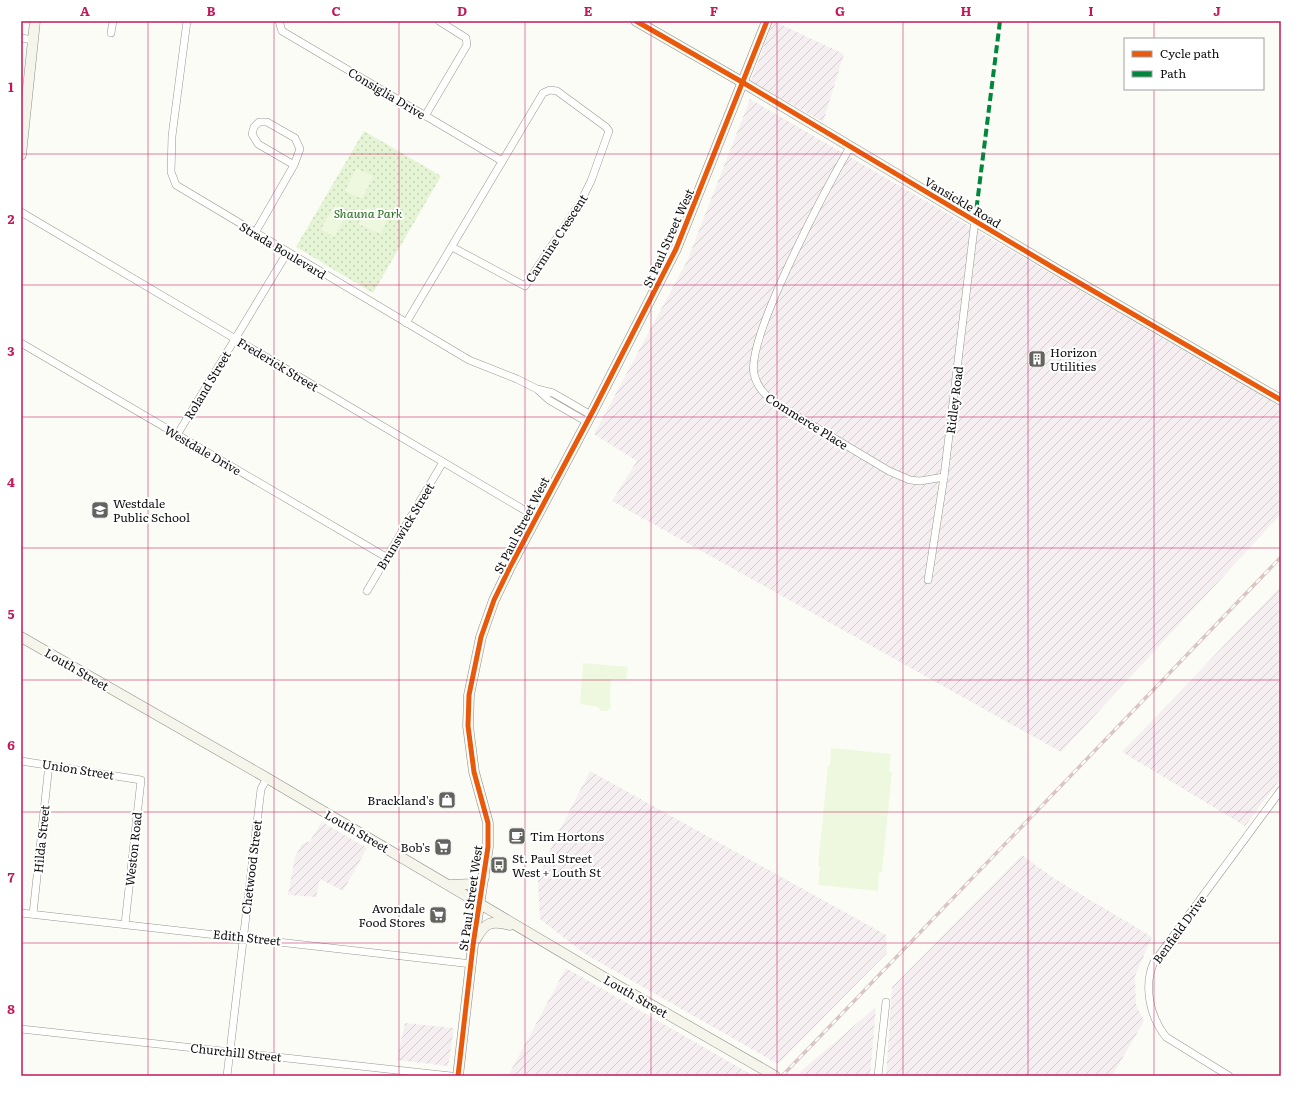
<svg xmlns="http://www.w3.org/2000/svg" width="1302" height="1097" font-family="Literata,serif">
  <defs>
    <pattern id="industrial-furrows" width="10" height="10" patternUnits="userSpaceOnUse"><rect width="10" height="10" fill="#f5eff2"/><path d="M-1 1l2-2M0 10L10 0M9 11l2-2" fill="none" stroke="#d1ccce"/></pattern>
    <pattern id="park-dots" width="8" height="8" patternUnits="userSpaceOnUse"><rect width="8" height="8" fill="#e4f4d4"/><path d="M2 2h.1M6 6h.1" fill="none" stroke="#c3d0b5" stroke-width="1.8" stroke-linecap="round"/></pattern>
  </defs>
  <rect width="100%" height="100%" fill="#fcfcf6"/>
  <!-- industrial -->
  <g fill="url(#industrial-furrows)">
    <path d="M773,21L844,54L823,122L751,81Z"/>
    <path d="M750,99L1281,407V514L1061,752L612,501L637,461L594,434L687,261Z"/>
    <path d="M1281,586V778L1245,826L1122,752Z"/>
    <path d="M590,771L886,935L887,953L778,1064L585,954L540,919L538,881L552,845Z"/>
    <path d="M322,822L367,848L343,891L320,879L316,897L288,895L295,857L302,844L310,841Z"/>
    <path d="M1022,855L1052,877L1152,937L1135,976L1136,1005L1144,1021L1112,1076H886L892,987Z"/>
    <path d="M566,968L754,1076H508Z"/>
    <path d="M876,1007L870,1076H804L799,1073Z"/>
    <path d="M405,1023L454,1028L448,1066L397,1060Z"/>
  </g>
  <!-- park -->
  <path fill="url(#park-dots)" d="M364,131L441,176L373,293L296,247Z"/>
  <!-- pitch -->
  <g fill="#eef8de">
    <path d="M356,168L373,176L362,199L345,191Z"/>
    <path d="M335,205L348,213L334,237L321,229Z"/>
    <path d="M366,207L388,218L381,234L358,224Z"/>
    <path d="M583,663L628,667L626,679H611L610,698L611,707L607,711H601L598,707L580,704Z"/>
    <path d="M831,748L891,754L889,771L892,772L882,872L879,873L878,891L818,885L820,867L818,866L828,766H830Z"/>
  </g>
  <g fill="none" stroke-linecap="round" stroke-linejoin="round">
    <defs>
      <g id="street">
        <path d="M187,21L172,136L171,172L176,185L469,360L517,379L537,389L553,393L591,415"/>
        <path d="M279,21L282,31L502,161"/>
        <path d="M111,33L113,21"/>
        <path d="M21,38L33,40"/>
        <path d="M425,116L467,45L466,38L439,21"/>
        <path d="M850,147C828,185 746,337 754,374C757,387 765,395 775,403L889,471L910,480L920,481L944,477"/>
        <path d="M21,212L536,517"/>
        <path d="M255,233L294,165L300,149L295,138L267,122H259L254,127L252,134L258,144L294,165"/>
        <path d="M406,323L543,93L550,90L557,91L606,127L609,131L591,181L580,203L525,286L452,247"/>
        <path d="M21,343L386,557"/>
        <path d="M538,390L549,400L587,422"/>
        <path d="M177,435L287,253"/>
        <path d="M928,580L944,477L975,220"/>
        <path d="M367,591L443,462"/>
        <path d="M21,761L141,780L125,924"/>
        <path d="M21,913L472,964"/>
        <path d="M33,914L49,764"/>
        <path d="M21,1029L451,1076"/>
        <path d="M227,1076L261,789L267,778"/>
        <path d="M878,1076L886,1002"/>
        <path d="M1229,1076L1166,1037C1150,1017 1143,986 1154,962L1281,790"/>
      </g>
      <g id="secondary">
        <path d="M636,21L742,82L1059,271L1281,400"/>
        <path d="M21,155L35,21"/>
        <path d="M21,637L267,778L617,985L775,1076"/>
        <path d="M451,885L472,884L484,877"/>
        <path d="M476,939C485,922 492,920 510,925"/>
        <path d="M458,1076L473,945L488,847V823L474,772L468,726L469,695L481,637L494,600L510,567L594,409L676,249L767,21"/>
      </g>
    </defs>
    <!-- street casing -->
    <use href="#street" stroke="#969694" stroke-width="8"/>
    <!-- secondary casing -->
    <use href="#secondary" stroke="#8d8d8a" stroke-width="11"/>
    <!-- street -->
    <use href="#street" stroke="#fffffe" stroke-width="7"/>
    <!-- secondary -->
    <use href="#secondary" stroke="#f6f5eb" stroke-width="10"/>
    <defs>
      <path id="rail" d="M782,1076L1281,557"/>
    </defs>
    <!-- rail casing -->
    <use href="#rail" stroke="#dac5c3" stroke-width="3.5"/>
    <!-- rail -->
    <use href="#rail" stroke="#fff" stroke-width="2" stroke-dasharray="6" stroke-linecap="butt"/>
    <!-- quiet -->
    <path stroke="#00873e" stroke-width="4" stroke-dasharray="8 4" stroke-linecap="butt" d="M975,220L1000,21"/>
    <defs>
      <g id="cycleway">
        <path d="M636,21L742,82L1059,271L1281,400"/>
        <path d="M458,1076L473,945L488,847V823L474,772L468,726L469,695L481,637L494,600L510,567L594,409L676,249L767,21"/>
      </g>
    </defs>
    <!-- cycleway casing -->
    <use href="#cycleway" stroke="#fff" stroke-width="8"/>
    <!-- cycleway -->
    <use href="#cycleway" stroke="#e8590c" stroke-width="5"/>
  </g>
  <!-- grid -->
  <path fill="none" stroke="#c2185b" stroke-width="1" stroke-opacity="0.55" d="M148,21V1076M274,21V1076M399,21V1076M525,21V1076M651,21V1076M777,21V1076M903,21V1076M1028,21V1076M1154,21V39M1154,89V1076M21,154H1281M21,285H1281M21,417H1281M21,548H1281M21,680H1281M21,812H1281M21,943H1281"/>
  <!-- icons -->
  <defs>
    <symbol id="building-square" viewBox="-11 -11 22 22"><rect x="-9" y="-9" width="18" height="18" rx="4" fill="#636360" stroke="#fff"/><path d="M-4-6H4V6H1V3H-1V6H-4ZM-2.5-4.3h1.7v1.8h-1.7ZM.8-4.3h1.7v1.8H.8ZM-2.5-1h1.7V.8h-1.7ZM.8-1h1.7V.8H.8Z" fill="#fff"/></symbol>
    <symbol id="school-square" viewBox="-11 -11 22 22"><rect x="-9" y="-9" width="18" height="18" rx="4" fill="#636360" stroke="#fff"/><path d="M0-5L7-2L0 1L-7-2ZM-4 1L0 2.5L4 1V4Q0 6-4 4Z" fill="#fff"/></symbol>
    <symbol id="shop-square" viewBox="-11 -11 22 22"><rect x="-9" y="-9" width="18" height="18" rx="4" fill="#636360" stroke="#fff"/><path d="M-5-2.5h2.3a2.7 3.5 0 0 1 5.4 0H5L5.5 6h-11ZM-1.5-2.5h3a1.5 2.3 0 0 0-3 0Z" fill="#fff"/></symbol>
    <symbol id="cafe-square" viewBox="-11 -11 22 22"><rect x="-9" y="-9" width="18" height="18" rx="4" fill="#636360" stroke="#fff"/><path d="M-5.5-4.5H6V0H3Q3 3.5 0 3.5H-2.5Q-5.5 3.5-5.5 0ZM3-3.2v2h1.7v-2ZM-6 4.5H4V6H-6Z" fill="#fff"/></symbol>
    <symbol id="supermarket-square" viewBox="-11 -11 22 22"><rect x="-9" y="-9" width="18" height="18" rx="4" fill="#636360" stroke="#fff"/><path d="M-6-5.5h2.5l.6 2H6L4.5 2H-2.5L-4.4-4H-6ZM-1.5 3.2a1.3 1.3 0 1 0 .1 0ZM3 3.2a1.3 1.3 0 1 0 .1 0Z" fill="#fff"/></symbol>
    <symbol id="bus-square" viewBox="-11 -11 22 22"><rect x="-9" y="-9" width="18" height="18" rx="4" fill="#636360" stroke="#fff"/><path d="M-5-6H5V4H4V6H2V4H-2V6H-4V4H-5ZM-3.5-4V0h7V-4ZM-3.5 1.2v1.5H-2V1.2ZM2 1.2v1.5H3.5V1.2Z" fill="#fff"/></symbol>
  </defs>
  <g fill-rule="evenodd">
    <use href="#building-square" x="1027" y="349" width="20" height="20"/>
    <use href="#school-square" x="90" y="500" width="20" height="20"/>
    <use href="#shop-square" x="437" y="790" width="20" height="20"/>
    <use href="#cafe-square" x="507" y="826" width="20" height="20"/>
    <use href="#supermarket-square" x="433" y="837" width="20" height="20"/>
    <use href="#bus-square" x="489" y="855" width="20" height="20"/>
    <use href="#supermarket-square" x="428" y="905" width="20" height="20"/>
  </g>
  <g text-anchor="middle" dominant-baseline="central" stroke-width="4" stroke-linejoin="round" paint-order="stroke">
    <!-- street labels -->
    <g font-size="12" fill="#101010" stroke="#fff">
      <text transform="translate(387 93) rotate(31)">Consiglia Drive</text>
      <text transform="translate(963 202) rotate(31)">Vansickle Road</text>
      <text transform="translate(556 238) rotate(-57)">Carmine Crescent</text>
      <text transform="translate(668 238) rotate(-66)">St Paul Street West</text>
      <text transform="translate(283 250) rotate(31)">Strada Boulevard</text>
      <text transform="translate(278 364) rotate(31)">Frederick Street</text>
      <text transform="translate(207 385) rotate(-59)">Roland Street</text>
      <text transform="translate(954 400) rotate(-83)">Ridley Road</text>
      <text transform="translate(807 421) rotate(32)">Commerce Place</text>
      <text transform="translate(203 450) rotate(30)">Westdale Drive</text>
      <text transform="translate(521 525) rotate(-63)">St Paul Street West</text>
      <text transform="translate(405 526) rotate(-59)">Brunswick Street</text>
      <text transform="translate(77 669) rotate(30)">Louth Street</text>
      <text transform="translate(78 769) rotate(9)">Union Street</text>
      <text transform="translate(357 831) rotate(30)">Louth Street</text>
      <text transform="translate(41 839) rotate(-84)">Hilda Street</text>
      <text transform="translate(133 849) rotate(-84)">Weston Road</text>
      <text transform="translate(251 867) rotate(-83)">Chetwood Street</text>
      <text transform="translate(470 898) rotate(-82)">St Paul Street West</text>
      <text transform="translate(1179 929) rotate(-54)">Benfield Drive</text>
      <text transform="translate(247 937) rotate(6)">Edith Street</text>
      <text transform="translate(636 996) rotate(30)">Louth Street</text>
      <text transform="translate(236 1052) rotate(6)">Churchill Street</text>
    </g>
    <!-- park labels -->
    <g font-size="12" font-style="italic" fill="#246f19" stroke="#fff">
      <text x="368" y="213">Shauna Park</text>
    </g>
    <!-- poi labels -->
    <g font-size="12" fill="#101010" stroke="#fff" text-anchor="start">
      <text x="1050" y="352">Horizon<tspan x="1050" dy="14">Utilities</tspan></text>
      <text x="113" y="503">Westdale<tspan x="113" dy="14">Public School</tspan></text>
      <text x="434" y="800" text-anchor="end">Brackland's</text>
      <text x="530" y="836">Tim Hortons</text>
      <text x="430" y="847" text-anchor="end">Bob's</text>
      <text x="512" y="858">St. Paul Street<tspan x="512" dy="14">West + Louth St</tspan></text>
      <text x="425" y="908" text-anchor="end">Avondale<tspan x="425" dy="14">Food Stores</tspan></text>
    </g>
  </g>
  <!-- border -->
  <rect width="1302" height="1097" fill="none" stroke="#ffffff" stroke-width="44"/>
  <!-- legend -->
  <rect x="1124" y="38" width="140" height="52" fill="#ffffff" stroke="#9f9f9f"/>
  <rect x="1132" y="51" width="20" height="6" fill="#e8590c" stroke="#9f9f9f"/>
  <text x="1160" y="58" font-size="12" fill="#101010">Cycle path</text>
  <rect x="1132" y="71" width="20" height="6" fill="#00873e" stroke="#9f9f9f"/>
  <text x="1160" y="78" font-size="12" fill="#101010">Path</text>
  <rect x="22" y="22" width="1258" height="1053" fill="none" stroke="#c2185b" stroke-width="1.5"/>
  <g font-size="13" text-anchor="middle" font-weight="bold" fill="#c2185b">
    <text x="85" y="16">A</text>
    <text x="211" y="16">B</text>
    <text x="336" y="16">C</text>
    <text x="462" y="16">D</text>
    <text x="588" y="16">E</text>
    <text x="714" y="16">F</text>
    <text x="840" y="16">G</text>
    <text x="966" y="16">H</text>
    <text x="1091" y="16">I</text>
    <text x="1217" y="16">J</text>
    <text x="11" y="92">1</text>
    <text x="11" y="224">2</text>
    <text x="11" y="356">3</text>
    <text x="11" y="487">4</text>
    <text x="11" y="619">5</text>
    <text x="11" y="750">6</text>
    <text x="11" y="882">7</text>
    <text x="11" y="1014">8</text>
  </g>
</svg>
